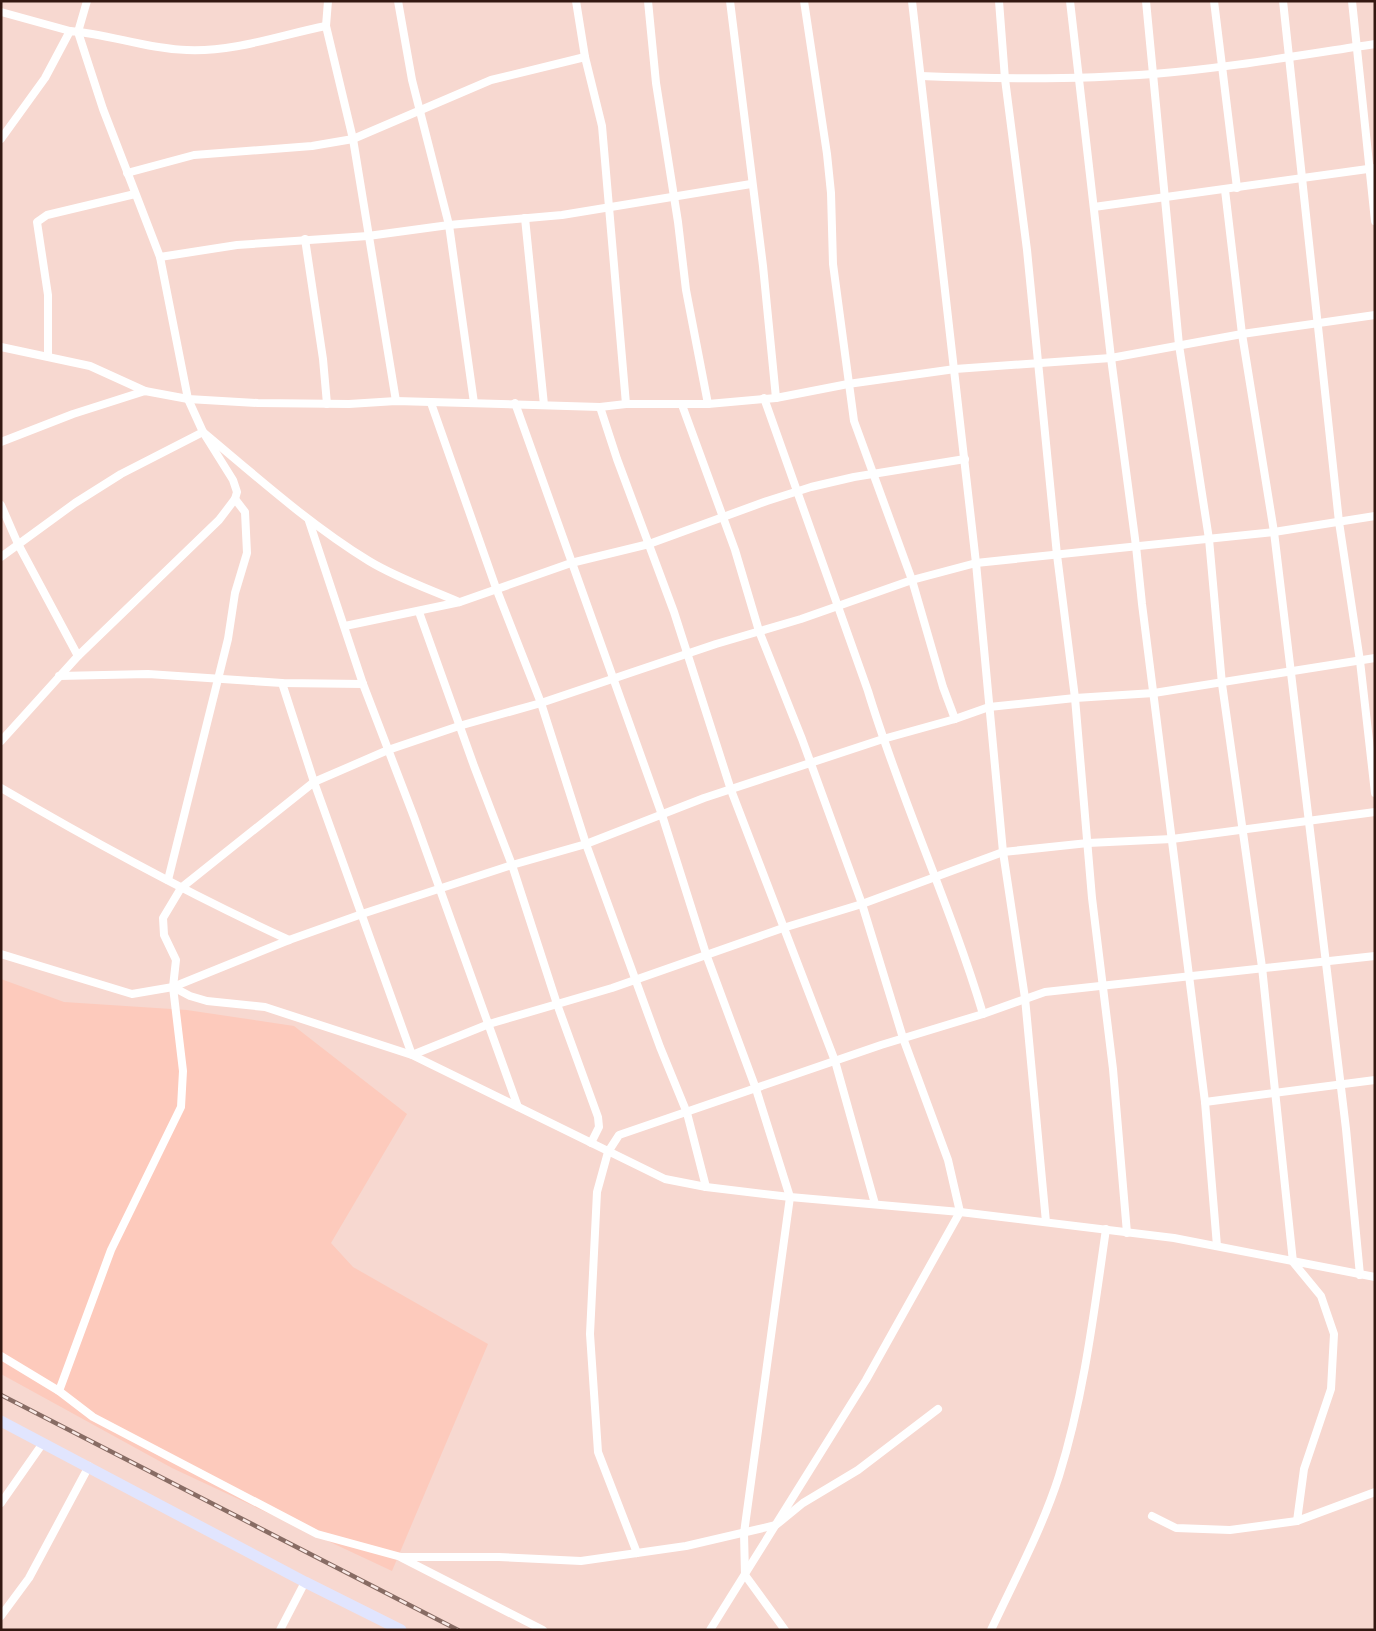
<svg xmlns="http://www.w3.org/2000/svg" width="1376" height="1631" font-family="'Work Sans',sans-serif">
  <rect width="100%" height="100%" fill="#f7d8d0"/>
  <!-- built -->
  <path fill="#fdcabc" d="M1,979L64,1002L187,1010L294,1026L407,1114L331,1243L353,1267L488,1344L392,1571L172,1468L1,1374Z"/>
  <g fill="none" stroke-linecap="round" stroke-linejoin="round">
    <!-- street -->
    <g stroke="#fff" stroke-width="8">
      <path d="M328,1L326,26L353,139L396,401"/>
      <path d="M398,1L412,80L449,225L474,403"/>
      <path d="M576,1L585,57L602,126L626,404"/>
      <path d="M648,1L656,83L678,222L686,290L708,404"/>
      <path d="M730,1L763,266L776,398"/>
      <path d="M804,1L827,154L831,193L833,264L854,421L912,580L943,687L955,719"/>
      <path d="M912,1L976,563L1003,852L1025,998L1046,1222"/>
      <path d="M999,1L1005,79L1027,250L1057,555L1075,698L1092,898L1113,1069L1127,1233"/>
      <path d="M1070,1L1111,358L1136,546L1142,604L1205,1102L1217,1246"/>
      <path d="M1146,1L1179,345L1209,539L1222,684L1262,967L1293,1262L1321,1296L1334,1334L1331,1389L1304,1469L1297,1521"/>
      <path d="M1214,1L1237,188"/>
      <path d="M1283,1L1339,522L1360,661L1375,793"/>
      <path d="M1352,1L1375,221"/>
      <path d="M1,12L70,31"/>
      <path d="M921,76C998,79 1075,80 1153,74C1227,68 1301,55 1375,44"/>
      <path d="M1,139L45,78L70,31C109,34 147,49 187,50C235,52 280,35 326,26"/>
      <path d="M127,173L194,155L312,146L353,139L491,80L585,57"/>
      <path d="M1225,190L1242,334L1274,532L1346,1129L1360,1275"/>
      <path d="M1094,207L1375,168"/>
      <path d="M525,218L544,405"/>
      <path d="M305,239L323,359L327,404"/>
      <path d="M160,257L237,245L368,236L449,225L562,215L751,184"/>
      <path d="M1,347L90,366L145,391"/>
      <path d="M48,355V295L37,222L47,215L135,194"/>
      <path d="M764,398L868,691C901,800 950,904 983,1014"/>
      <path d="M431,403L496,588L541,703L586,844L660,1047L687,1113L706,1187"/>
      <path d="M515,403L662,815L706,954L756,1089L790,1197L744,1533L745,1575L785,1630"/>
      <path d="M682,405L735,550L759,631L802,739L862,904L903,1038L948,1160L960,1212L866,1380L710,1630"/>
      <path d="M600,407L617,459L674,612L731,790L835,1061L875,1204"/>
      <path d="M1,442L73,414L145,391L188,399L258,403L349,404L396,401L600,407L626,404H708L776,398L848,384L955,369L1111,358L1242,334L1375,315"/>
      <path d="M1,505L18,544L78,656"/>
      <path d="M309,521L363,684L414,817L518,1107"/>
      <path d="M1,557L75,503L121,474L203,432C257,477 309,524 369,561C397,578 429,589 459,602"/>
      <path d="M419,612L474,766L512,865L557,1004L598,1117L599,1127L591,1143"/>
      <path d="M345,626L460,602L571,563L649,544L767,501L811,487L854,477L965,459"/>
      <path d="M59,676L148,674L282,683L363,684"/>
      <path d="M282,683L314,782L412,1055L489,1024L612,988L783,928L862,904L1003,852L1088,843L1172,839L1375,812"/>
      <path d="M1,741L78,656L219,520L235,499L237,492L233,480L203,432L188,399L160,257L103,109L78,32L87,1"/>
      <path d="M1,788C95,843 191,895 289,940"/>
      <path d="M168,880L228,639L235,593L247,553L245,512L235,499"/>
      <path d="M1,954L132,994L173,987L190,996L207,1001L265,1007L412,1055L665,1179L706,1187L790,1197L960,1212L1174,1238L1375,1277"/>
      <path d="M173,987L289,940L362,914L512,865L586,844L704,798L883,739L955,719L989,707L1075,698L1154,693L1375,658"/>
      <path d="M1205,1102L1375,1080"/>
      <path d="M1,1356L59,1391L93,1417L317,1534L401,1557H499L581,1561L686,1546L776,1525L803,1503L858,1470L938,1409"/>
      <path d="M59,1391L111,1250L181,1107L183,1071L173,987L176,960L164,935L163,918L181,888L314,782L388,750L459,726L541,703L716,644L801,619L912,580L976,563L1274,532L1375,516"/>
      <path d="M1,1503L43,1443"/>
      <path d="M1152,1516L1176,1528L1230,1530L1297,1521L1375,1492"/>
      <path d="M637,1553L598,1452L590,1334L597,1192L608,1152L619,1135L881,1045L983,1014L1045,992L1375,956"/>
      <path d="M402,1558L543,1630"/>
      <path d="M1,1616L29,1578L89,1466"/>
      <path d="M280,1630L305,1582"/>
      <path d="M991,1630C1015,1579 1042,1529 1059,1476C1084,1396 1094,1312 1106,1229"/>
    </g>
    <!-- secondary -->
    <path stroke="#e1e5fe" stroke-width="11" d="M1,1421L305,1582L401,1630"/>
    <defs>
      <path id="rail" d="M1,1395L458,1630"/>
    </defs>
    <!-- rail casing -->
    <use href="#rail" stroke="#886c64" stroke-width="4.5"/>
    <!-- rail -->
    <use href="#rail" stroke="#f9e9e5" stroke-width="2.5" stroke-dasharray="8" stroke-linecap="butt"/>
  </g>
  <!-- border -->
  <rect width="1376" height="1631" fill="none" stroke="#331811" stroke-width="5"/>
</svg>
